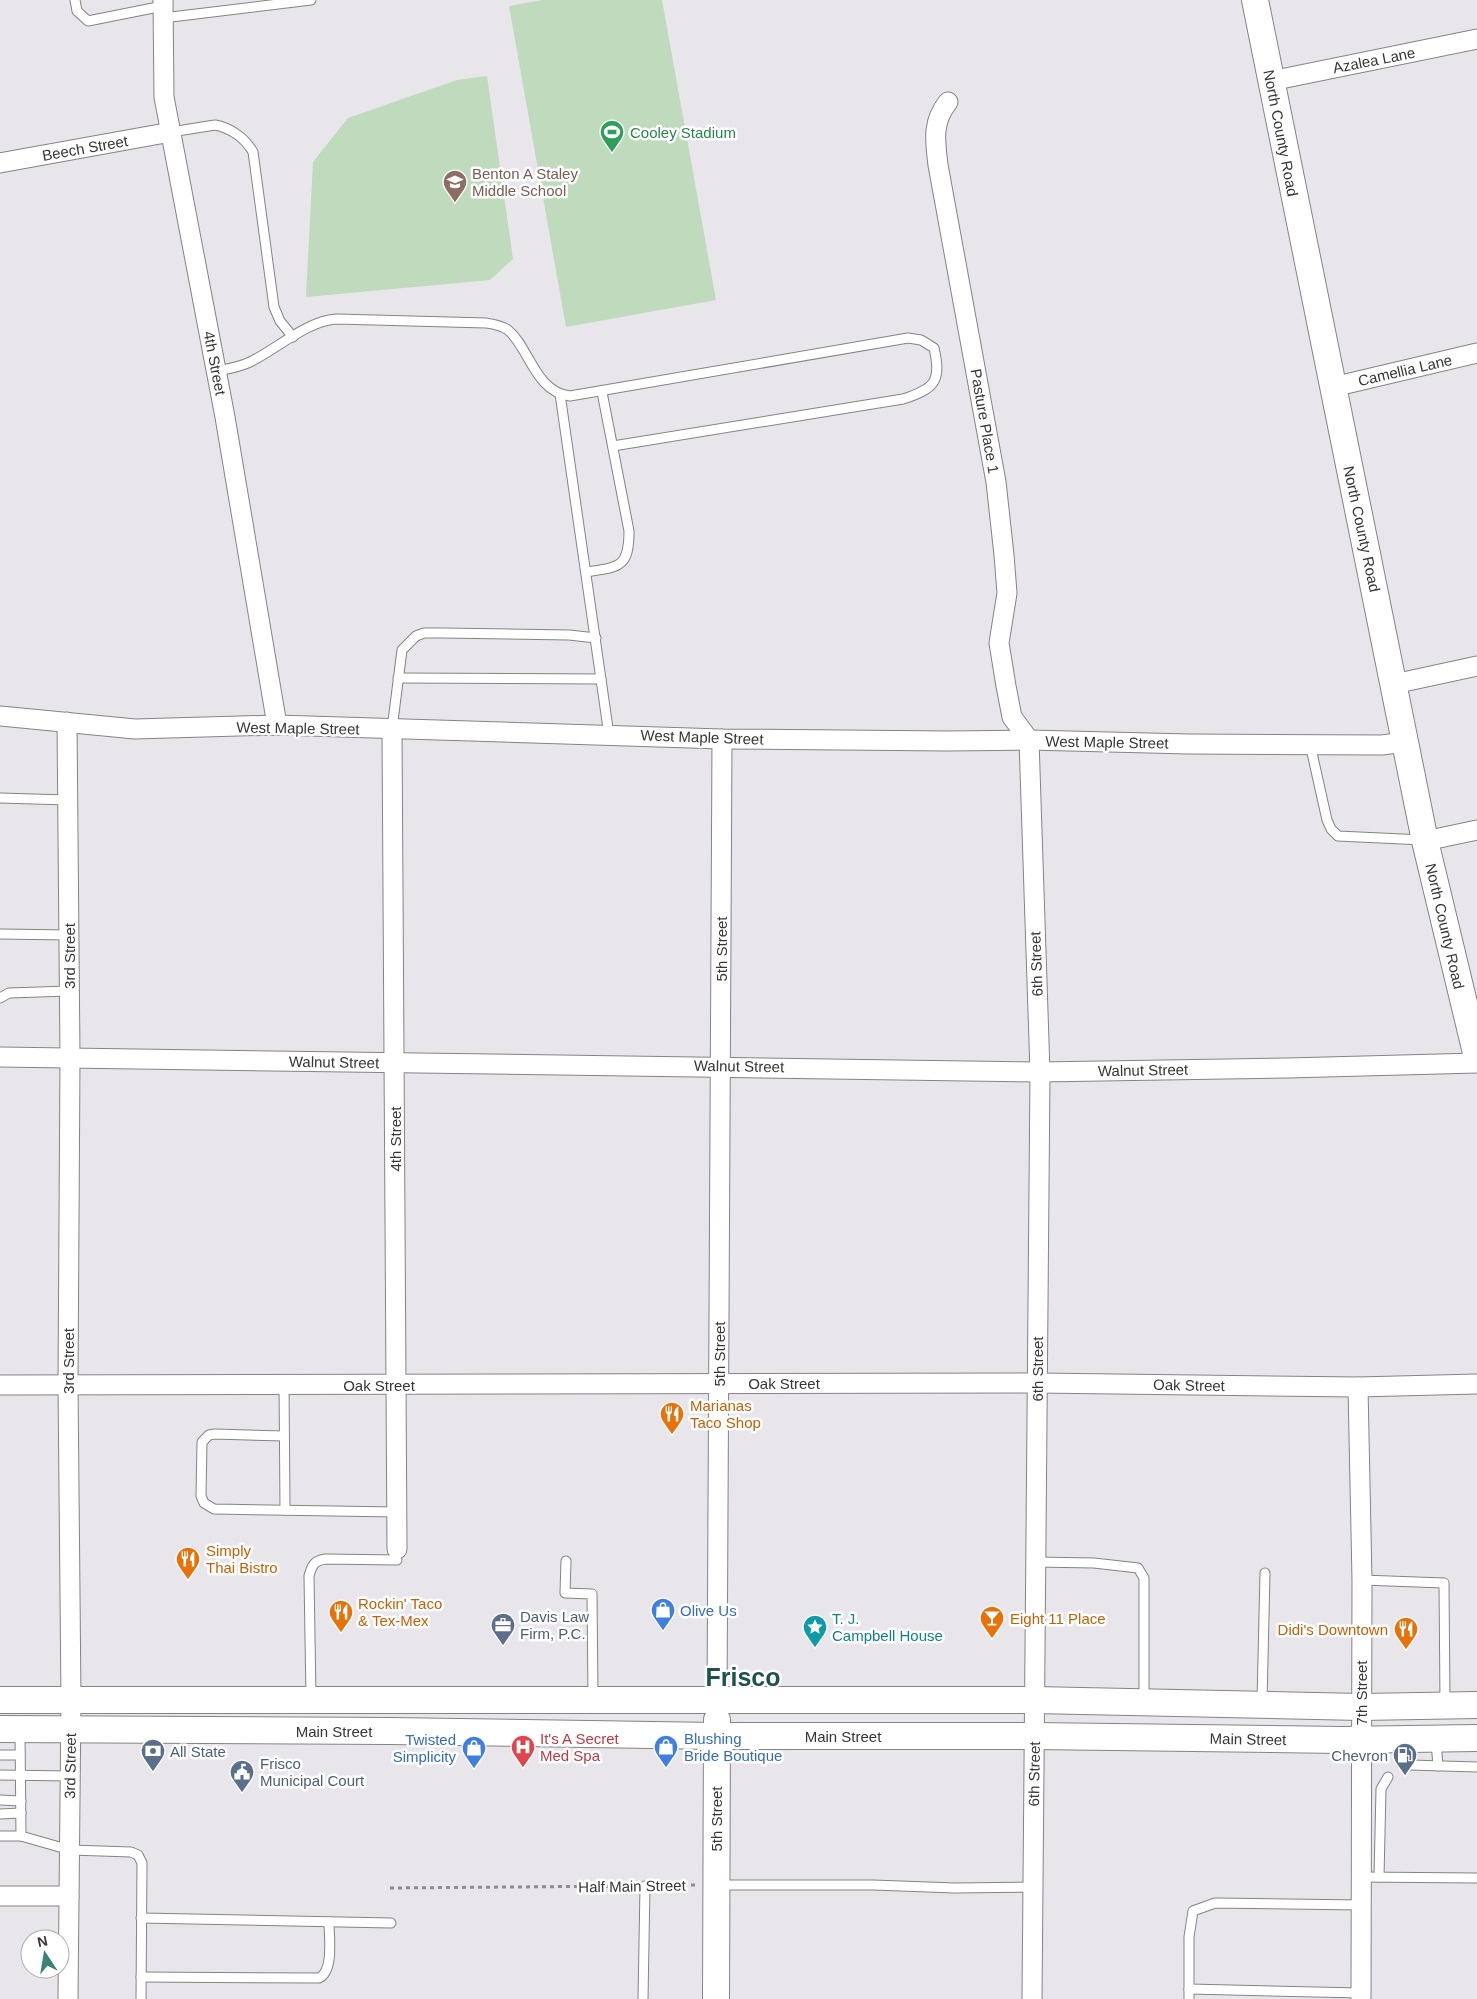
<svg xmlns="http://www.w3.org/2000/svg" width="1477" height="1999" font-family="Helvetica,sans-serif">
  <rect width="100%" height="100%" fill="#e8e5eb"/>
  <!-- green -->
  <g fill="#bfdabc">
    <path d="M542,0H662L716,300L566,327L509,6Z"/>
    <path d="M487,76L513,259L490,280L306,297L313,162L348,118L457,80Z"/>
  </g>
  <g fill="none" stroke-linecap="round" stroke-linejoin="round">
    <defs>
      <g id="lane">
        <path d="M75,0L77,11L88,21L163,6"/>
        <path d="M163,18L311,0"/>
        <path d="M171,132L215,125C231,128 245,138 253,152L274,307L280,321L293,337"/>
        <path d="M217,371C228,369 240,367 250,362C277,349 308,320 337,319L486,323C493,324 501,325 508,330C529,347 535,392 570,396L908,338L921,340L934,348C942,382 934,389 903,399L613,446"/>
        <path d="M560,394L609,735"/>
        <path d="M586,572C619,567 629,568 629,531L602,392"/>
        <path d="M398,678L601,679"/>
        <path d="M392,729L402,650L416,636L424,633H443L569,635L596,638"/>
        <path d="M1310,744L1327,820L1331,829L1338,836L1423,840"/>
        <path d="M0,798L68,800"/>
        <path d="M0,934L69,935"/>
        <path d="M0,998L9,993L69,991"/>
        <path d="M284,1384L285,1510"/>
        <path d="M284,1436L215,1434L209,1435L202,1442L201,1496L204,1503L214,1509L397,1512"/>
        <path d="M566,1561L565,1593L592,1594L593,1698"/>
        <path d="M1036,1562L1094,1563L1138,1568L1144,1578V1700"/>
        <path d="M1362,1580L1444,1583L1445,1703"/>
        <path d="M311,1698L309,1576C312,1565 314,1561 325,1559L397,1560"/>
        <path d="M1262,1702L1265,1573"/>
        <path d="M1436,1741L1438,1766"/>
        <path d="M0,1755H20"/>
        <path d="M1410,1765L1477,1767"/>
        <path d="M0,1775L70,1776"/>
        <path d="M0,1800L21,1801"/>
        <path d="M0,1814L21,1813"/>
        <path d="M0,1836H21L20,1732"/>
        <path d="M21,1836L70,1850L131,1852L138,1855L142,1863L141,1999"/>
        <path d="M1361,1877L1477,1878"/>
        <path d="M1379,1877L1381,1789L1388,1777"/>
        <path d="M718,1885H873L955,1888L1033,1887"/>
        <path d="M141,1918L391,1923"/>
        <path d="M141,1977L319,1978C334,1971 329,1937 329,1922"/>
        <path d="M1189,1989L1361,1993"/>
        <path d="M643,1999L645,1886"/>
        <path d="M1189,1999V1937L1193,1911L1215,1903L1361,1905"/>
      </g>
      <g id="street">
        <path d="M163,0L164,97L225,417L277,725"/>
        <path d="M1271,81L1477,39"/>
        <path d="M948,102C932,122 935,140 938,165L996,482L1004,555L1007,593L999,643L1006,686L1012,717L1029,740L1040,1072L1032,1999"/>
        <path d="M0,163L171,132"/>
        <path d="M1333,387L1477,353"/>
        <path d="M1394,684L1477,666"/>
        <path d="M0,716L135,729L277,725L722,739L948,741L1029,740L1189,744L1382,745L1405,742"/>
        <path d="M67,722L70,1057L68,1384L71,1699L68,1999"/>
        <path d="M392,729L397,1549"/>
        <path d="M1425,841L1477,830"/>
        <path d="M0,1057L1040,1072L1288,1068L1477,1063"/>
        <path d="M0,1385L1037,1383L1358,1387L1477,1384"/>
        <path d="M1358,1387L1362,1580L1361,1999"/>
        <path d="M717,1702L722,739"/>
        <path d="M0,1896H69"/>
      </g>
      <g id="secondary">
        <path d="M1255,0L1425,841L1477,1057"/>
        <path d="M0,1700H1034L1361,1707L1477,1705"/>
        <path d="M0,1729L390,1731L716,1736H1034L1341,1740L1477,1738"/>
        <path d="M716,1999L717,1720"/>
      </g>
    </defs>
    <!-- lane casing -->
    <use href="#lane" stroke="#858388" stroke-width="11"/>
    <!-- street casing -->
    <use href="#street" stroke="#858388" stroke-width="21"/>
    <!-- secondary casing -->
    <use href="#secondary" stroke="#858388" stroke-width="28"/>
    <!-- path -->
    <g stroke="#8e8c90" stroke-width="3" stroke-dasharray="4 4" stroke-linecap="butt">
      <path d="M659,1886L695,1885"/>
      <path d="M390,1888L632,1886"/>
    </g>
    <!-- lane -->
    <use href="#lane" stroke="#fff" stroke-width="9"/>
    <!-- street -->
    <use href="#street" stroke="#fff" stroke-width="19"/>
    <!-- secondary -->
    <use href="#secondary" stroke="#fff" stroke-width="26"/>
  </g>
  <!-- icons -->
  <defs>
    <symbol id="stadium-pin" viewBox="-11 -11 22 30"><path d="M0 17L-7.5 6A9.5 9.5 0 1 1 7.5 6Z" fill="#2e9e5b" stroke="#fff"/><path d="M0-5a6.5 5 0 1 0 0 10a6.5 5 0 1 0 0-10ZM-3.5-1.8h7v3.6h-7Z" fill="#fff"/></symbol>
    <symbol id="school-pin" viewBox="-11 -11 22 30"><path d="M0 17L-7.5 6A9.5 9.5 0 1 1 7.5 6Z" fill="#8d6e63" stroke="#fff"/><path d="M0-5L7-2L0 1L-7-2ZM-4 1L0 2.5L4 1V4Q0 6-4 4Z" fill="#fff"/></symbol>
    <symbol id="restaurant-pin" viewBox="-11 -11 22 30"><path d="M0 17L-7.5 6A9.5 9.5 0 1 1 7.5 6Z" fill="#e8710a" stroke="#fff"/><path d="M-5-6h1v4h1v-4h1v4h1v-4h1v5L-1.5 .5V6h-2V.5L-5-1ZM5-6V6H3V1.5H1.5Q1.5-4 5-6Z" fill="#fff"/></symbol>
    <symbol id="shop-pin" viewBox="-11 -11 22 30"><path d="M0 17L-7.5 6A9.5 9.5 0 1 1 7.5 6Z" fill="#3f7fe0" stroke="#fff"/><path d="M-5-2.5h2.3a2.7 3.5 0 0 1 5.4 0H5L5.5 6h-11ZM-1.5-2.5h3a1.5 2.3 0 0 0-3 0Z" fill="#fff"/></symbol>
    <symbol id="bar-pin" viewBox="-11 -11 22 30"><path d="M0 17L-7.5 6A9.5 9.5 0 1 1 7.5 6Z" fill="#e8710a" stroke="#fff"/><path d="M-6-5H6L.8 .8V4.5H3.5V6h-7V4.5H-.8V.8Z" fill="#fff"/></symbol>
    <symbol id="office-pin" viewBox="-11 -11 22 30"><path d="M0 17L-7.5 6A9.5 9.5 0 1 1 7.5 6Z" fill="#5c6f8a" stroke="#fff"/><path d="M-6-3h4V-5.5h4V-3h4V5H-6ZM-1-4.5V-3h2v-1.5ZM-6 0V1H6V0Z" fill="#fff"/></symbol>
    <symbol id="sight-pin" viewBox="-11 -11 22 30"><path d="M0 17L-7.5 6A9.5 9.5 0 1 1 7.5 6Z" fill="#0f9aa8" stroke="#fff"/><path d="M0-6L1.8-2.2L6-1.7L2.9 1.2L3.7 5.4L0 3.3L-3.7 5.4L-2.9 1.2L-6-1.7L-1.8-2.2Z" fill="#fff"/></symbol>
    <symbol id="hospital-pin" viewBox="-11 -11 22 30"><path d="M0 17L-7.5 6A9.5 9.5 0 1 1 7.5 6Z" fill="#e0444e" stroke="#fff"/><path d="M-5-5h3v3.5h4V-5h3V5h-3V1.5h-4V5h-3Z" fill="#fff"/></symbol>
    <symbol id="bank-pin" viewBox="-11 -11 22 30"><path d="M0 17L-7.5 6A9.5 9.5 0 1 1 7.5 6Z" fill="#5c6f8a" stroke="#fff"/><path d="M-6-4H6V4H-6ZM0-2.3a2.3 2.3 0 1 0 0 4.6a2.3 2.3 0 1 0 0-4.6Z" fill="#fff"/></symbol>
    <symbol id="fuel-pin" viewBox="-11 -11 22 30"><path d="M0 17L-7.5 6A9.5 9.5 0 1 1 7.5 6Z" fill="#5c6f8a" stroke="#fff"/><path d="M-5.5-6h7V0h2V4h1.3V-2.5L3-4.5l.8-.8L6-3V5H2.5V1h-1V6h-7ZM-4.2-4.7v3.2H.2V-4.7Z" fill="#fff"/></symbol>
    <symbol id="civic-pin" viewBox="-11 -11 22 30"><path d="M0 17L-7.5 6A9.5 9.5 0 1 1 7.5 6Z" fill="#5c6f8a" stroke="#fff"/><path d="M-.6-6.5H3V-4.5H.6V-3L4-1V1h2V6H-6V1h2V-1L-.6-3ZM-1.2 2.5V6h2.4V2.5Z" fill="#fff"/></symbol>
  </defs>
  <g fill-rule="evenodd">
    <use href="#stadium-pin" x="598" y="118" width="28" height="38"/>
    <use href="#school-pin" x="441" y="168" width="28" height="38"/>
    <use href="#restaurant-pin" x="658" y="1400" width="28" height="38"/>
    <use href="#restaurant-pin" x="174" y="1545" width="28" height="38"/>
    <use href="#shop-pin" x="649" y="1596" width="28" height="38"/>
    <use href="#restaurant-pin" x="327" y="1598" width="28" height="38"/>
    <use href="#bar-pin" x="978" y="1604" width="28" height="38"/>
    <use href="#office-pin" x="489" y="1611" width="28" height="38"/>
    <use href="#sight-pin" x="801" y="1613" width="28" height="38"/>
    <use href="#restaurant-pin" x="1392" y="1615" width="28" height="38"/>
    <use href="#hospital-pin" x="509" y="1733" width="28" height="38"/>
    <use href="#shop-pin" x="652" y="1733" width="28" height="38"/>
    <use href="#shop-pin" x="460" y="1734" width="28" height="38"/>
    <use href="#bank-pin" x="139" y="1737" width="28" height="38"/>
    <use href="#fuel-pin" x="1391" y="1741" width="28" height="38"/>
    <use href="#civic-pin" x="228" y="1758" width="28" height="38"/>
  </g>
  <g text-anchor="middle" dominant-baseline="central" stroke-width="5" stroke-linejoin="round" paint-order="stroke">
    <!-- street labels -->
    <g font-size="15" fill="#363537" stroke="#fff">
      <text transform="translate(1374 60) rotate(-11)">Azalea Lane</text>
      <text transform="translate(1281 133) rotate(79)">North County Road</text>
      <text transform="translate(85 148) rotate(-10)">Beech Street</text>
      <text transform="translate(215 363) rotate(79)">4th Street</text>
      <text transform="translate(1405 370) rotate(-13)">Camellia Lane</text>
      <text transform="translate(985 421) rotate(80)">Pasture Place 1</text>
      <text transform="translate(1362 529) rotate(78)">North County Road</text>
      <text transform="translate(298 728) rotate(1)">West Maple Street</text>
      <text transform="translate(702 737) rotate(2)">West Maple Street</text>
      <text transform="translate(1107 742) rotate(1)">West Maple Street</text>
      <text transform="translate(1445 926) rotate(77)">North County Road</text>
      <text transform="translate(721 949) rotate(-90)">5th Street</text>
      <text transform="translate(69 956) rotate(-90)">3rd Street</text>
      <text transform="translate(1036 964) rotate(-92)">6th Street</text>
      <text transform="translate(334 1062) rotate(1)">Walnut Street</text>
      <text transform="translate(739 1066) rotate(1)">Walnut Street</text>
      <text transform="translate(1143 1070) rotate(-1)">Walnut Street</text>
      <text transform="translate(395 1139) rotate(-90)">4th Street</text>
      <text transform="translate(719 1354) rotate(-90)">5th Street</text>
      <text transform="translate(68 1361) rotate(-90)">3rd Street</text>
      <text transform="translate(1037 1369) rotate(-90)">6th Street</text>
      <text x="784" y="1383">Oak Street</text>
      <text x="379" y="1385">Oak Street</text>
      <text transform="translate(1189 1385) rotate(1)">Oak Street</text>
      <text transform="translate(1361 1693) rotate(-90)">7th Street</text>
      <text x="334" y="1731">Main Street</text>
      <text x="843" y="1736">Main Street</text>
      <text transform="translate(1248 1739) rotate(1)">Main Street</text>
      <text transform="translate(70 1766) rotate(-89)">3rd Street</text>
      <text transform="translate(1034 1774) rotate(-89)">6th Street</text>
      <text transform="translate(716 1819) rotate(-90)">5th Street</text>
      <text transform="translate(632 1886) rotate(-1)">Half Main Street</text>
    </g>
    <!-- leisure labels -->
    <g font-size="15" fill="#27864d" stroke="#fff" text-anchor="start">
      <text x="630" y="132">Cooley Stadium</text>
    </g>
    <!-- education labels -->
    <g font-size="15" fill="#785e54" stroke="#fff" text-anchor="start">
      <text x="472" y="173">Benton A Staley<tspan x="472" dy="17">Middle School</tspan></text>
    </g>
    <!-- food labels -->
    <g font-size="15" fill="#c56008" stroke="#fff" text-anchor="start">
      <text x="690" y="1405">Marianas<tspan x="690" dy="17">Taco Shop</tspan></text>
      <text x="206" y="1550">Simply<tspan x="206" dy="17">Thai Bistro</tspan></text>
      <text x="358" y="1603">Rockin' Taco<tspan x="358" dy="17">&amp; Tex-Mex</tspan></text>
      <text x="1010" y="1618">Eight 11 Place</text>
      <text x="1388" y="1629" text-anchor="end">Didi's Downtown</text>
    </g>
    <!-- shop labels -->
    <g font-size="15" fill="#366cbe" stroke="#fff" text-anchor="start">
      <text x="680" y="1610">Olive Us</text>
      <text x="684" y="1738">Blushing<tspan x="684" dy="17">Bride Boutique</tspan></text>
      <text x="456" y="1739" text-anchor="end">Twisted<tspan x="456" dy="17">Simplicity</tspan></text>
    </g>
    <!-- service labels -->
    <g font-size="15" fill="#4e5e75" stroke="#fff" text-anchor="start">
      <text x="520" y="1616">Davis Law<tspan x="520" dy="17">Firm, P.C.</tspan></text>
      <text x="170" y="1751">All State</text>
      <text x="1388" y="1755" text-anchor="end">Chevron</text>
      <text x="260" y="1763">Frisco<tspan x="260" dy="17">Municipal Court</tspan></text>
    </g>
    <!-- culture labels -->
    <g font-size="15" fill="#0d838f" stroke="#fff" text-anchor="start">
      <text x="832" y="1618">T. J.<tspan x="832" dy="17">Campbell House</tspan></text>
    </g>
    <!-- health labels -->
    <g font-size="15" fill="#be3a42" stroke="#fff" text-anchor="start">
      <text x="540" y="1738">It's A Secret<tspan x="540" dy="17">Med Spa</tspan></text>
    </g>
    <!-- town labels -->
    <g font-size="25" font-weight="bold" fill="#1b544c" stroke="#fff">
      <text x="743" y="1677">Frisco</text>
    </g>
  </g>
  <!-- north arrow -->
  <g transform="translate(45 1954) rotate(348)"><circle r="24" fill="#ffffff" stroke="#afaeaf"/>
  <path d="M0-4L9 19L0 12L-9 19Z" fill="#3c8176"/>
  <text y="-8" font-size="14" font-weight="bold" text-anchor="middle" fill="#363537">N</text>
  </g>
</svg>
